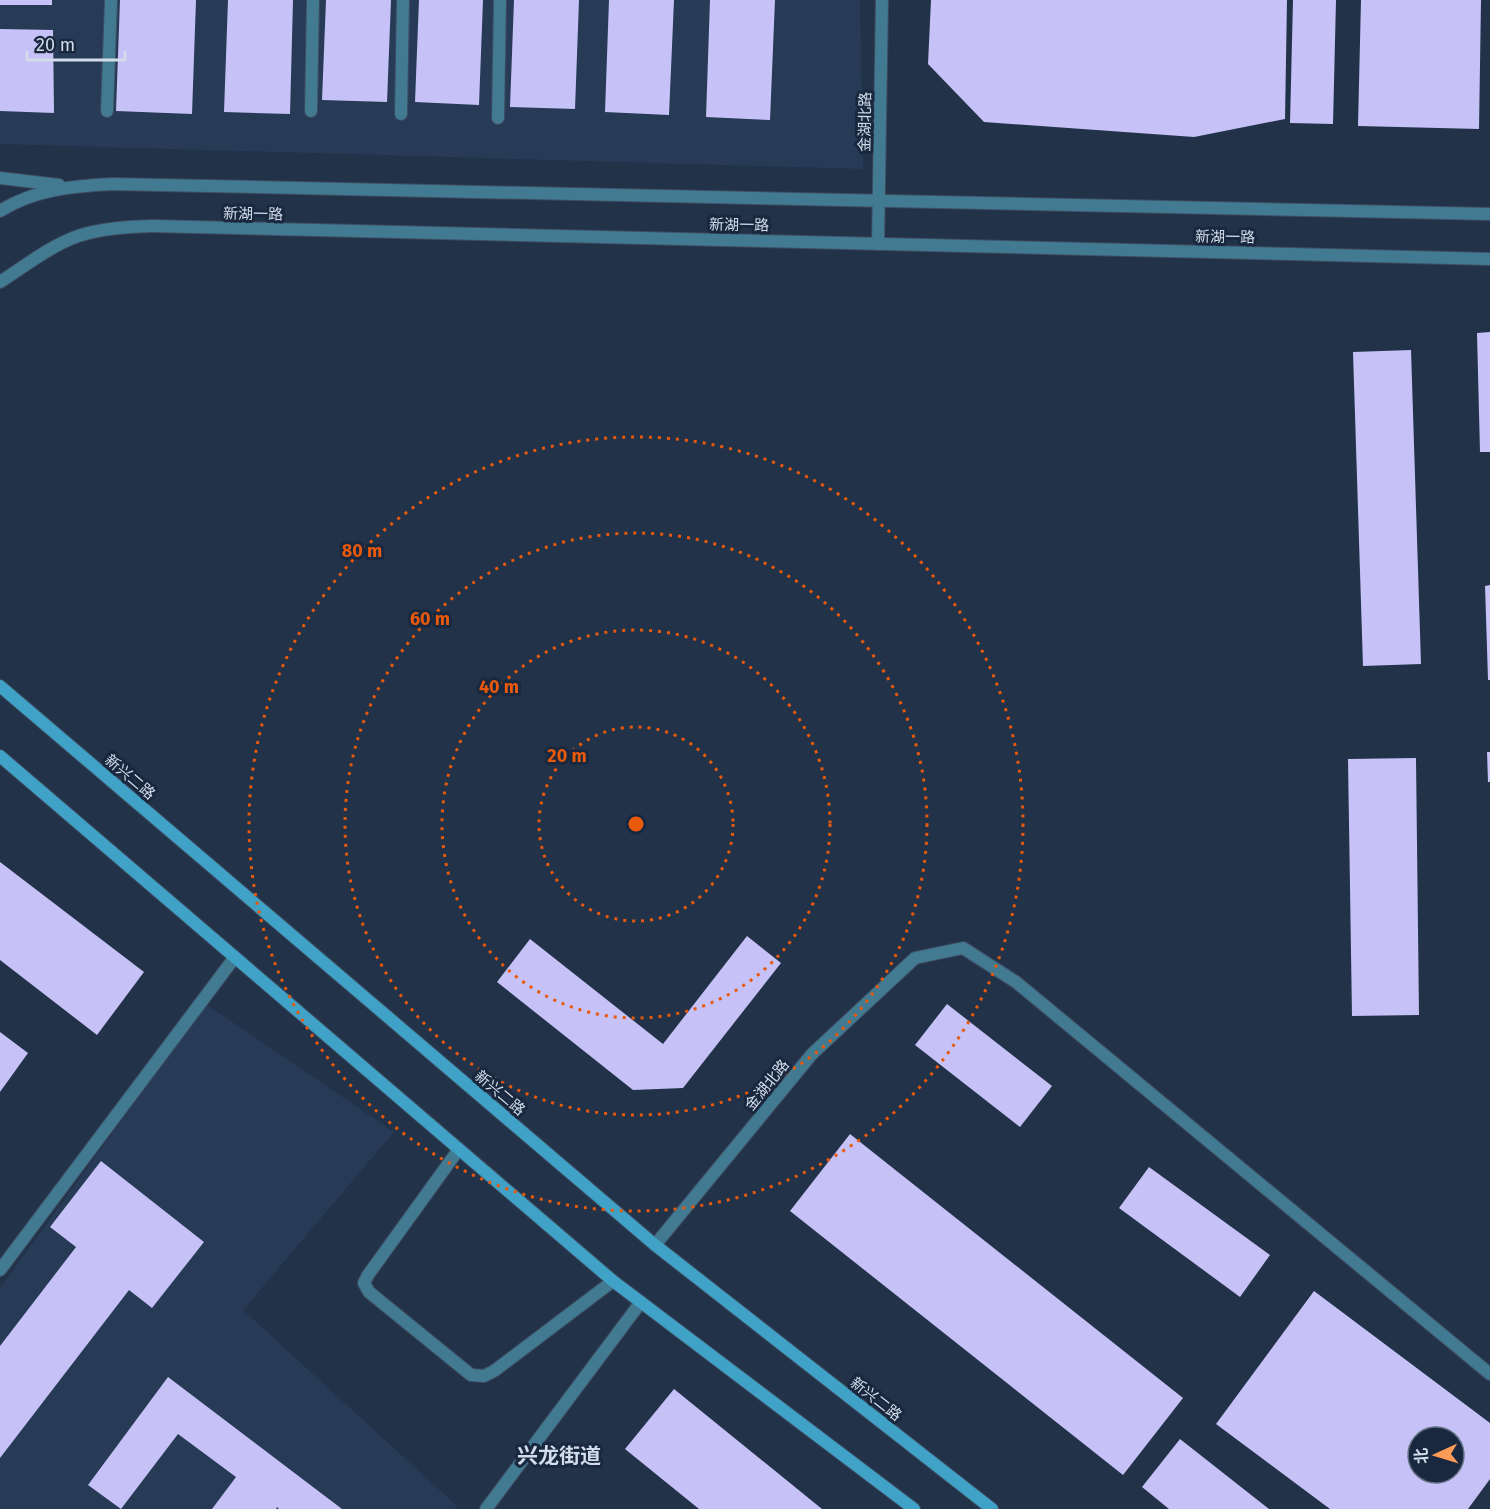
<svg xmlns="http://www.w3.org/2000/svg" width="1490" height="1509" font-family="'Fira Sans','Noto Sans SC',sans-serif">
  <rect width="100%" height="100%" fill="#223249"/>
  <!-- built -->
  <g fill="#273b57">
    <path d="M0,0H860L863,169L0,144Z"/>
    <path d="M206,1004L394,1132L243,1310L457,1506L455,1509H0V1288Z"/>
  </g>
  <!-- building -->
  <g fill="#c6c1f7" fill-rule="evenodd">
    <rect x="0" y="0" width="52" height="5"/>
    <path d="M120,0H196L192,114L116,111Z"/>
    <path d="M228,0H293L290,114L224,112Z"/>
    <path d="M326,0H391L387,102L322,100Z"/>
    <path d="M419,0H483L479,105L415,102Z"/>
    <path d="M514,0H579L575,109L510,107Z"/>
    <path d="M609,0H674L669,115L605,112Z"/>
    <path d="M710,0H775L770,120L706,117Z"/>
    <path d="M931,0H1287L1285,119L1194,137L984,122L928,64Z"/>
    <path d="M1293,0H1336L1333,124L1290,123Z"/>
    <path d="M1361,0H1481L1479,129L1358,126Z"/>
    <path d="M0,29L53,30L54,113L0,111Z"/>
    <path d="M1490,332V452H1480L1477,333Z"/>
    <path d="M1411,350L1421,664L1363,666L1353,352Z"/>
    <path d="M1490,585V680H1488L1485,586Z"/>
    <path d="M1487,752H1490V782H1488Z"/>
    <path d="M1416,758L1419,1015L1352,1016L1348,759Z"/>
    <path d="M0,862L144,972L97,1035L0,960Z"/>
    <path d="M747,936L781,963L683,1088L633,1090L497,982L530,939L663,1044Z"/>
    <path d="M947,1004L1052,1086L1020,1127L915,1045Z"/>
    <path d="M0,1032L28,1053L0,1092Z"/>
    <path d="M850,1134L1183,1398L1123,1475L790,1211Z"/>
    <path d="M101,1161L204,1242L152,1308L129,1290L0,1458V1346L76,1247L50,1227Z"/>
    <path d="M1149,1167L1270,1255L1240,1297L1119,1208Z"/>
    <path d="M1314,1291L1490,1423V1479L1468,1509H1330L1216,1424ZM1418,1437H1454V1473H1418Z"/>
    <path d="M168,1377L342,1509H279L277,1507L276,1509H212L236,1477L178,1434L121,1509L88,1485Z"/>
    <path d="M674,1389L822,1509H699L625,1449Z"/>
    <path d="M1180,1439L1269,1509H1169L1142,1487Z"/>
  </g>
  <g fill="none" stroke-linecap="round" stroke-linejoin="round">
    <defs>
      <g id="service">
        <path d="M107,111L111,0"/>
        <path d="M311,111L313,0"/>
        <path d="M401,114L403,0"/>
        <path d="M498,118L500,0"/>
        <path d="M459,1149L368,1275L364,1283L369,1292L471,1375L484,1376L494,1371L613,1281"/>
        <path d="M0,1270L235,957"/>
        <path d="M486,1509L641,1302"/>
      </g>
      <g id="minor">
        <path d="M878,244L882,0"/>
        <path d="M655,1245L812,1054L915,958L963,948L1016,982L1490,1374"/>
      </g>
      <g id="tertiary">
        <path d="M0,178L59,185"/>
        <path d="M0,211C35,189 74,186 113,184L1490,214"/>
        <path d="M0,282C25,266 50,246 78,236C101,228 128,227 153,226L1490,259"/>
      </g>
      <g id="secondary">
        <path d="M0,686L655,1245L992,1509"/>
        <path d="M0,756L613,1281L914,1509"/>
      </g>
    </defs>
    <!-- service casing -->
    <use href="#service" stroke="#3e4d63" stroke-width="14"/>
    <!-- minor casing -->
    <use href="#minor" stroke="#3e4d63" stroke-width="14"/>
    <!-- tertiary casing -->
    <use href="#tertiary" stroke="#3e4d63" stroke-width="14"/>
    <!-- secondary casing -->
    <use href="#secondary" stroke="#3e4d63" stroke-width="14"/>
    <!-- service -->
    <use href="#service" stroke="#417a91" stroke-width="12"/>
    <!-- minor -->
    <use href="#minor" stroke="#417a91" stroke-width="12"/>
    <!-- tertiary -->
    <use href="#tertiary" stroke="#417a91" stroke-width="12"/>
    <!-- secondary -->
    <use href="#secondary" stroke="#3fa2c6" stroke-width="12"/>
  </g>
  <!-- distance rings -->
  <g fill="none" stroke="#e8590c" stroke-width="3" stroke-dasharray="3 6">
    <circle cx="636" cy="824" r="97"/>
    <circle cx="636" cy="824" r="194"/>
    <circle cx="636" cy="824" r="291"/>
    <circle cx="636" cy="824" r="387"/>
  </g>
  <g text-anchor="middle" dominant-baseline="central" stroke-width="6" stroke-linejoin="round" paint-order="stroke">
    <!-- street labels -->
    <g font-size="15" fill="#d2dceb" stroke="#19283e">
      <text transform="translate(865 122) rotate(-89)">金湖北路</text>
      <text transform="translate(253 214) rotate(1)">新湖一路</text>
      <text transform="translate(739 225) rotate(1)">新湖一路</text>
      <text transform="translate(1225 237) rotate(1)">新湖一路</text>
      <text transform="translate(130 777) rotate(40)">新兴二路</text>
      <text transform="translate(767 1085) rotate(-51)">金湖北路</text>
      <text transform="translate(500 1093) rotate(40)">新兴二路</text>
      <text transform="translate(876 1399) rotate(38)">新兴二路</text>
    </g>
    <!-- district labels -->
    <g font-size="21" font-weight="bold" fill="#d2dceb" stroke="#19283e">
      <text x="559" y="1456">兴龙街道</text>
    </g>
  </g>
  <circle cx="636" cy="824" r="9" fill="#e8590c" stroke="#19283e" stroke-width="3"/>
  <g font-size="18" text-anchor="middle" font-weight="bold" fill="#e8590c" stroke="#19283e" stroke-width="6" stroke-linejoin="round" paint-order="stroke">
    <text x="362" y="557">80 m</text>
    <text x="430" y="625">60 m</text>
    <text x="499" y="693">40 m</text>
    <text x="567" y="762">20 m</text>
  </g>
  <!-- north arrow -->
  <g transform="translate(1436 1455) rotate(266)"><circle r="28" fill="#19283e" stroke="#637083" stroke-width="1.5"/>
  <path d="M0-4.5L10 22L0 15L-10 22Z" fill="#fe9c57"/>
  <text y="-9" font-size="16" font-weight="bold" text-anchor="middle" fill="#d2dceb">北</text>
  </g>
  <!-- scale -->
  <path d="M27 51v9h98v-9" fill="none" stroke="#d2dceb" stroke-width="3"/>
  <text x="36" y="51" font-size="18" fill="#d2dceb" stroke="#19283e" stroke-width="4.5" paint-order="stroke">20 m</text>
</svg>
